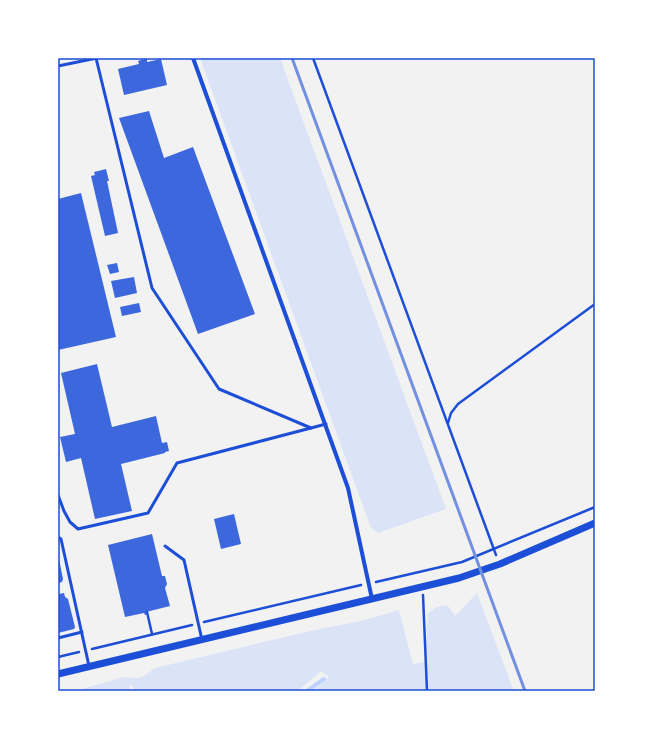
<svg xmlns="http://www.w3.org/2000/svg" width="653" height="749" font-family="'Fira Sans',sans-serif">
  <rect width="100%" height="100%" fill="#f2f2f2"/>
  <!-- green -->
  <g fill="#dbe4f7">
    <path d="M200,58H280L446,509L378,533L371,528Z"/>
    <path d="M477,593L514,691H313L329,677L321,671L298,691H133V686L130,685L129,691H75L124,677L137,678L144,676L155,668L310,631L361,621L399,610L413,664L425,662L428,613L437,607L446,605L450,608L455,616Z"/>
  </g>
  <g fill="none" stroke-linecap="round" stroke-linejoin="round">
    <!-- stream -->
    <path stroke="#bfd3fe" stroke-width="4" d="M307,691L324,679"/>
  </g>
  <!-- building -->
  <g fill="#3d67dc">
    <path d="M147,58V62L161,59L167,85L124,95L118,69L139,64L138,61Z"/>
    <path d="M149,111L164,158L193,147L255,314L198,334L119,118Z"/>
    <path d="M106,169L109,181H107L118,233L105,236L91,176L95,175L94,172Z"/>
    <path d="M81,193L116,337L58,350V199Z"/>
    <path d="M117,263L119,272L110,274L107,265Z"/>
    <path d="M134,277L137,293L115,298L111,281Z"/>
    <path d="M139,303L141,312L122,316L120,307Z"/>
    <path d="M97,364L112,427L156,416L162,443L167,442L169,451L165,452V453L121,464L132,511L95,519L81,458L66,462L60,437L75,434L61,373Z"/>
    <path d="M234,514L241,544L221,549L214,519Z"/>
    <path d="M152,534L162,576H165L167,584L165,588L170,606L146,612V615H145L144,613L125,617L108,545Z"/>
    <path d="M59,559L63,579L62,582L58,583Z"/>
    <path d="M58,590L59,594L64,593L65,597L68,599L75,627L74,629L58,633Z"/>
  </g>
  <g fill="none" stroke-linecap="round" stroke-linejoin="round">
    <!-- path -->
    <g stroke="#1d4ed8" stroke-width="2.5">
      <path d="M313,58L496,555"/>
      <path d="M448,423L451,413L458,404L595,304"/>
      <path d="M376,582L462,562L595,507"/>
      <path d="M423,595L427,691"/>
      <path d="M147,612L152,634"/>
      <path d="M204,622L361,585"/>
      <path d="M92,649L192,625"/>
      <path d="M58,657L79,652"/>
    </g>
    <!-- service -->
    <g stroke="#1d4ed8" stroke-width="3">
      <path d="M96,58L152,288L219,389L311,428L326,424"/>
      <path d="M58,66L97,58"/>
      <path d="M58,495L64,511L70,522L78,529L148,513L177,463L311,428"/>
      <path d="M58,537L61,539L89,666"/>
      <path d="M165,546L184,560L202,640"/>
      <path d="M58,638L82,632"/>
    </g>
    <!-- minor -->
    <path stroke="#1d4ed8" stroke-width="4" d="M193,58L348,488L372,599"/>
    <!-- tertiary -->
    <path stroke="#1d4ed8" stroke-width="7" d="M58,674L459,578L500,564L595,523"/>
    <!-- rail -->
    <path stroke="#7290e2" stroke-width="3" d="M292,58L525,691"/>
  </g>
  <!-- border -->
  <rect width="653" height="749" fill="none" stroke="#ffffff" stroke-width="118"/>
  <rect x="59" y="59" width="535" height="631" fill="none" stroke="#1d4ed8" stroke-width="1.5"/>
</svg>
